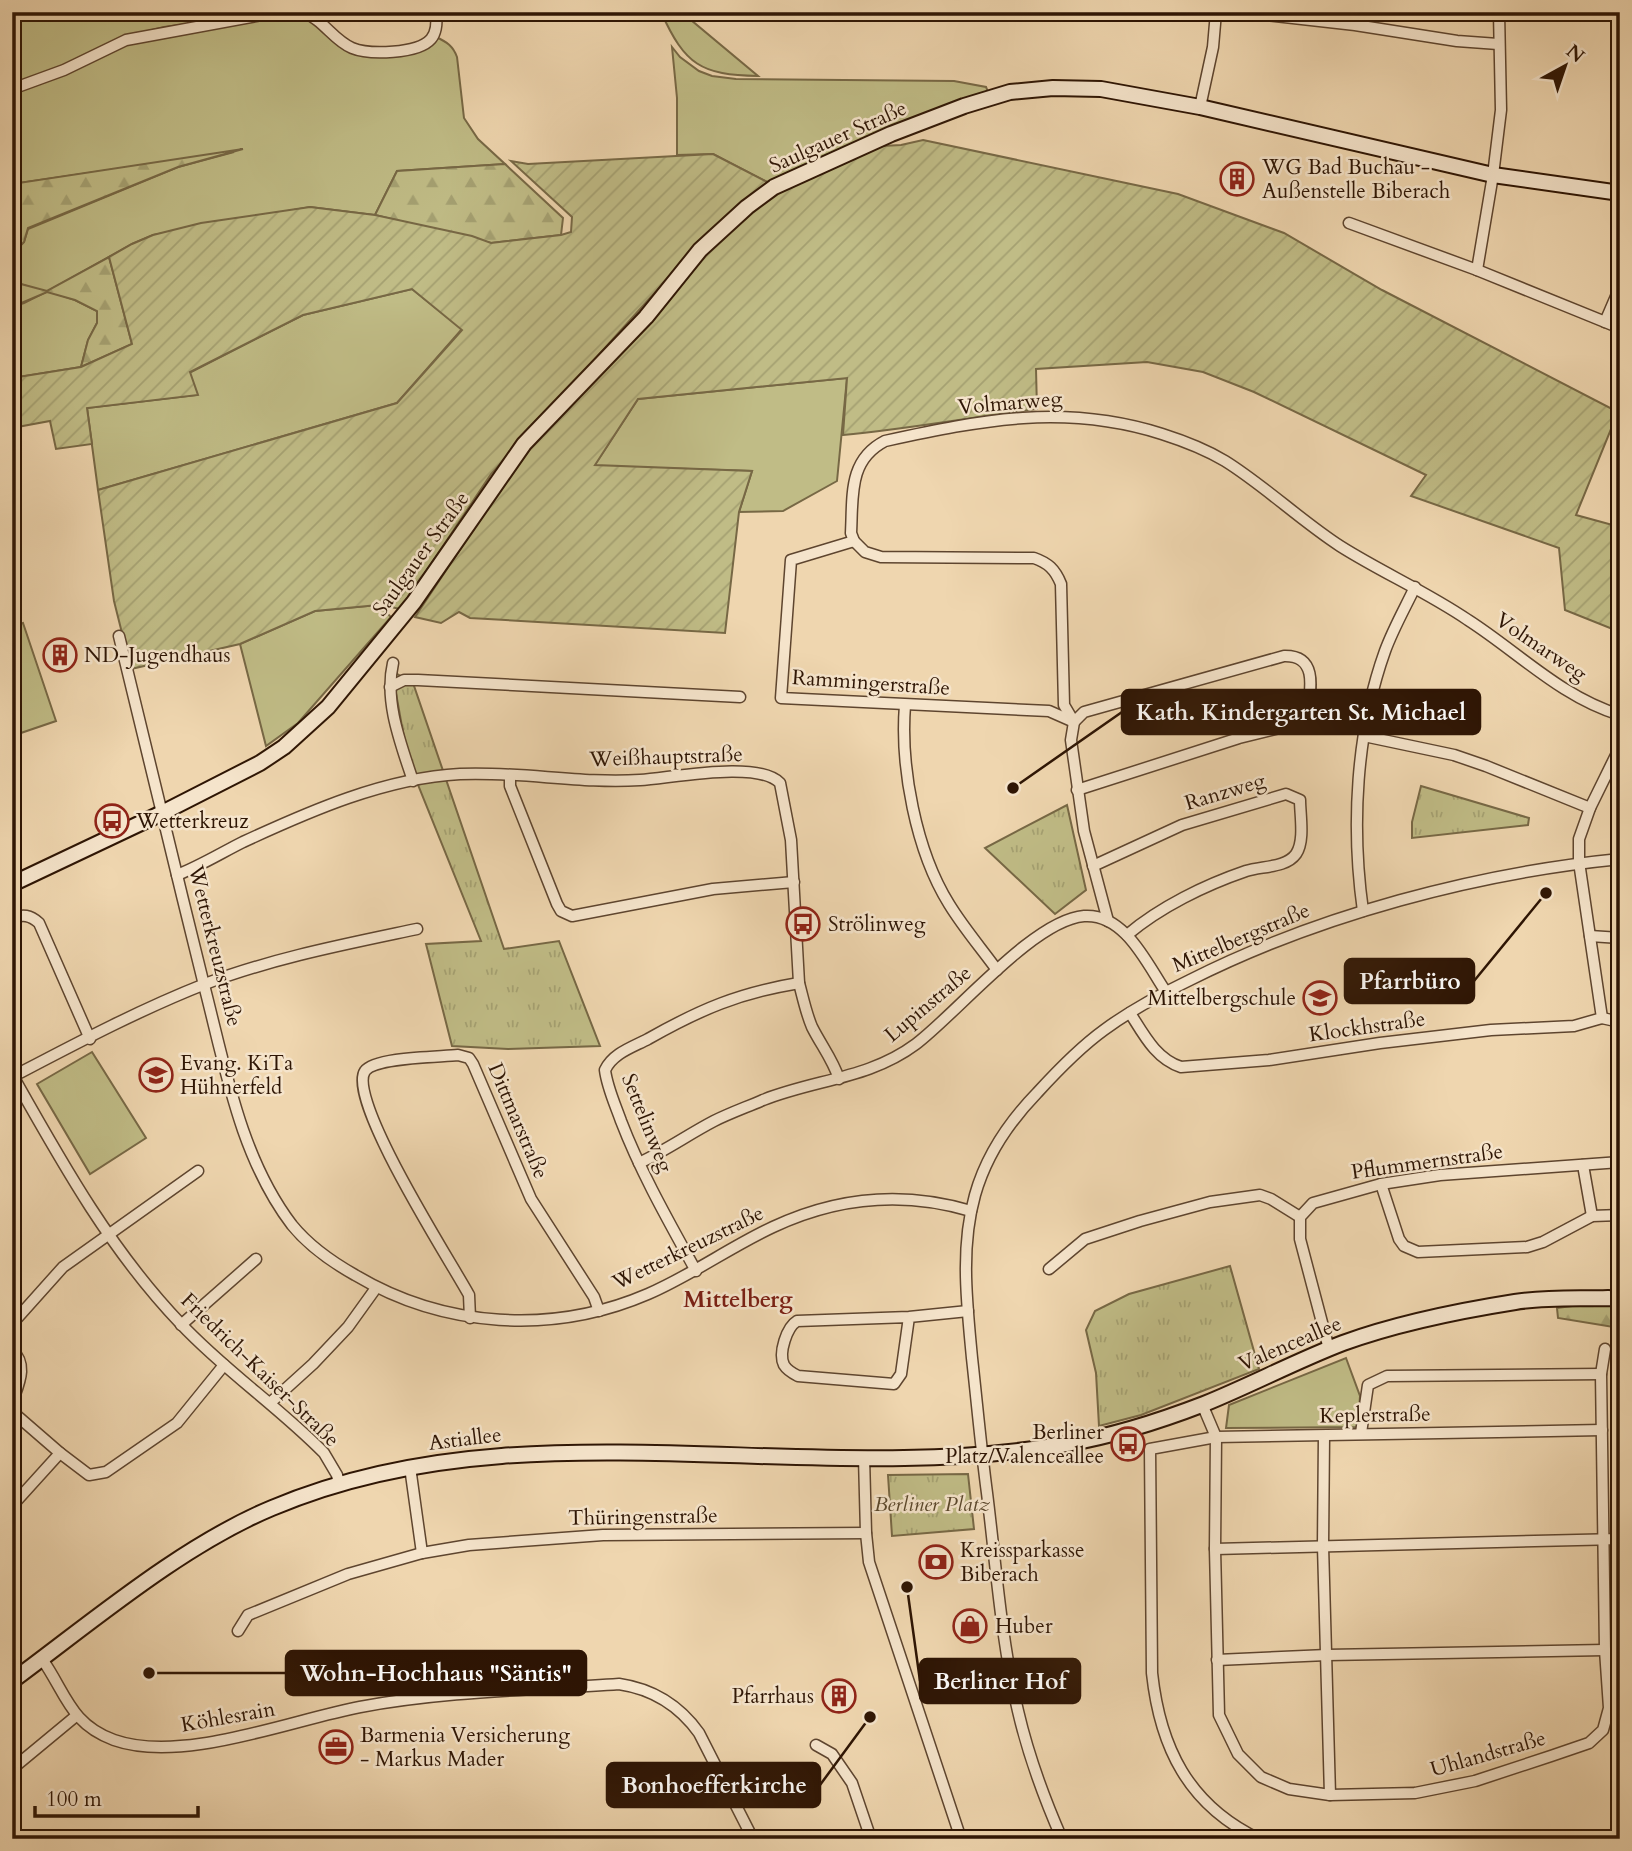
<svg xmlns="http://www.w3.org/2000/svg" width="1632" height="1851" font-family="Cardo,serif">
  <defs>
    <pattern id="forest-firs" width="22" height="20" patternUnits="userSpaceOnUse" patternTransform="scale(1.75)"><rect width="22" height="20" fill="#c0bc86"/><path d="M5 1l3.5 6h-7zM16 11l3.5 6h-7z" fill="#a5a172"/></pattern>
    <pattern id="park-tufts" width="24" height="20" patternUnits="userSpaceOnUse" patternTransform="scale(1.75)"><rect width="24" height="20" fill="#c0bc86"/><path d="M3 7l-1-3M5 7V3M7 7l1-3M15 17l-1-3M17 17v-4M19 17l1-3" fill="none" stroke="#a5a172"/></pattern>
    <pattern id="garden-furrows" width="10" height="10" patternUnits="userSpaceOnUse" patternTransform="scale(1.75)"><rect width="10" height="10" fill="#c0bc86"/><path d="M-1 1l2-2M0 10L10 0M9 11l2-2" fill="none" stroke="#a5a172"/></pattern>
  </defs>
  <rect width="100%" height="100%" fill="#efd6af"/>
  <filter id="stains"><feTurbulence type="fractalNoise" baseFrequency=".00286" numOctaves="4"/><feColorMatrix values="0 0 0 0 .2 0 0 0 0 .09 0 0 0 0 .02 0 0 0 .5 -.17"/></filter>
  <radialGradient id="worn" r=".72"><stop offset=".6" stop-color="#630" stop-opacity="0"/><stop offset="1" stop-color="#630" stop-opacity=".3"/></radialGradient>
  <!-- grass -->
  <g fill="#c0bc86" stroke="#776845" stroke-width="2">
    <path d="M12,12H233L234,18L164,27L128,36L63,66L12,86Z"/>
    <path d="M297,12L309,17L335,41L379,56L436,37C447,42 453,46 457,57L464,118L478,139L505,164L397,171L375,215L310,207L153,235L132,244L48,291L75,300L97,311V323L88,340L81,367L12,378V307L24,303L46,292L20,284L12,277V254L24,242L28,229L178,167L234,152L12,184V93L127,43Z"/>
    <path d="M661,12H686L691,20L758,76C701,75 685,65 661,12Z"/>
    <path d="M672,47L680,57L699,71L712,76L736,79L954,81L986,87L988,92L771,184L713,154L677,155V98Z"/>
    <path d="M412,289L462,329L397,403L98,490L87,408L197,395L189,373L303,315Z"/>
    <path d="M847,378L837,481L783,511L739,512L752,471L594,466L638,399Z"/>
    <path d="M378,605L391,617L298,723L266,746L240,644L315,611Z"/>
    <path d="M23,623L56,721L12,736V626Z"/>
    <path d="M92,1052L146,1138L90,1174L37,1084Z"/>
    <path d="M1346,1358L1360,1396L1358,1427L1226,1428L1229,1405Z"/>
  </g>
  <!-- forest -->
  <g fill="url(#forest-firs)" stroke="#776845" stroke-width="2">
    <path d="M243,149L178,167L28,228L24,242L12,254V184Z"/>
    <path d="M505,164L563,218L561,235L491,243L375,215L397,171Z"/>
    <path d="M109,257L132,344L81,367L88,340L97,323V311L75,300L47,292L12,307V277L21,284L47,291Z"/>
    <path d="M1610,1301L1620,1302V1328L1558,1318L1557,1308Z"/>
  </g>
  <!-- park -->
  <g fill="url(#park-tufts)" stroke="#776845" stroke-width="2">
    <path d="M392,671L413,683L504,949L559,941L600,1046L508,1049L452,1046L426,944L481,941L408,760Z"/>
    <path d="M1421,786L1529,818L1528,825L1412,838V822Z"/>
    <path d="M1067,805L1086,890L1055,914L985,848Z"/>
    <path d="M1230,1266L1259,1369L1141,1415L1099,1426L1096,1373L1086,1330L1095,1311L1129,1294Z"/>
    <path d="M968,1474L974,1529L892,1536L888,1475Z"/>
  </g>
  <!-- garden -->
  <g fill="url(#garden-furrows)" stroke="#776845" stroke-width="2">
    <path d="M923,140L1178,194L1284,233L1382,290L1618,412L1576,515L1620,527V632L1565,610L1559,548L1411,496L1426,475L1254,392L1203,372L1147,362L1036,369L1037,409C972,417 908,429 843,435L847,378L638,399L595,465L752,471L739,512L725,633L470,618L459,612L441,623L415,617L537,434L587,385L705,255L776,190L863,147L901,145Z"/>
    <path d="M713,154L771,184L696,247L491,474L401,609L378,605L315,611L240,644L131,669L114,601L98,490L397,403L462,330L412,289L303,315L190,372L198,395L87,408L92,444L56,449L50,421L12,428V378L81,367L132,344L109,257L132,244L153,235L201,223L310,207L375,215L472,236L491,243L561,235L571,232L572,217L511,161L528,164Z"/>
  </g>
  <g fill="none" stroke-linecap="round" stroke-linejoin="round">
    <defs>
      <g id="street">
        <path d="M303,12C324,20 333,40 352,48C369,55 418,54 431,39C437,32 437,21 436,12"/>
        <path d="M1239,12L1355,25L1457,41L1498,44"/>
        <path d="M12,89L64,70L126,40L278,12"/>
        <path d="M1200,107L1213,47L1216,12"/>
        <path d="M1349,223L1477,270L1620,328"/>
        <path d="M1477,270L1493,175L1501,110L1499,12"/>
        <path d="M1605,322L1620,287"/>
        <path d="M854,541L791,560L781,698L1049,711L1074,722L1084,712L1284,656C1323,655 1308,699 1306,724H1296L1239,738L1077,790"/>
        <path d="M119,636C148,753 175,869 204,985C225,1066 240,1157 292,1225C309,1246 332,1262 355,1275C444,1328 553,1335 648,1294C692,1275 730,1247 773,1227C837,1197 904,1191 971,1211"/>
        <path d="M393,663C384,702 401,744 413,781"/>
        <path d="M390,687L404,680H418L740,697"/>
        <path d="M905,705C900,767 916,851 949,904C963,927 981,948 997,970"/>
        <path d="M1364,736L1454,755L1486,766L1590,808"/>
        <path d="M510,776V786L557,904L561,911L572,916L713,889L794,882"/>
        <path d="M1093,866L1182,825L1286,794L1300,800C1300,815 1305,841 1296,854C1286,868 1262,866 1246,871C1205,885 1160,907 1127,935"/>
        <path d="M177,875C200,866 221,853 243,842C310,811 385,778 460,774C520,771 580,784 640,780C672,778 757,760 780,783L791,840L799,983C803,998 806,1013 812,1027C821,1045 833,1060 839,1079"/>
        <path d="M1363,911C1351,826 1356,732 1385,651C1393,629 1405,608 1415,587"/>
        <path d="M12,918C23,914 30,915 39,923L90,1039"/>
        <path d="M1108,921L1084,831L1071,740L1074,722L1064,705L1061,584C1055,569 1048,563 1034,558L881,557L865,552L854,541L851,533C853,496 848,460 885,441C982,420 1064,403 1162,434C1184,441 1205,449 1225,461C1265,486 1300,520 1340,546C1381,572 1427,592 1468,620C1518,652 1561,697 1620,715"/>
        <path d="M1590,936L1620,938"/>
        <path d="M1130,1013C1144,1035 1156,1059 1181,1067L1269,1060L1380,1043L1491,1030L1574,1026L1602,1018L1579,862V839L1590,808L1620,747"/>
        <path d="M1602,1018L1620,1022"/>
        <path d="M13,1076C62,1163 111,1251 181,1324C225,1371 279,1407 324,1453L337,1475L339,1483"/>
        <path d="M12,1077C75,1044 139,1010 205,984C273,958 346,944 417,929"/>
        <path d="M639,1163C665,1151 689,1134 714,1121C730,1113 747,1107 763,1100C816,1079 869,1079 916,1044C958,1012 1034,920 1084,916C1125,913 1147,964 1166,992"/>
        <path d="M1583,1165L1592,1216"/>
        <path d="M1381,1184L1399,1239L1404,1246L1418,1252L1527,1247L1543,1242L1592,1216L1620,1215"/>
        <path d="M1049,1269L1085,1239L1140,1221L1210,1202L1260,1195L1271,1199L1300,1217"/>
        <path d="M696,1271C669,1222 641,1173 621,1121C615,1104 607,1087 605,1070C613,1053 633,1047 648,1039C701,1009 739,993 799,983"/>
        <path d="M909,1317L901,1374L894,1384L798,1376C792,1373 787,1370 784,1365C778,1353 787,1327 797,1321L909,1317L968,1311"/>
        <path d="M470,1318L469,1295C451,1262 346,1099 365,1071C375,1057 439,1057 458,1055L469,1058L473,1064L531,1199L594,1297L599,1311"/>
        <path d="M12,1324L63,1267L198,1171"/>
        <path d="M181,1325L256,1259"/>
        <path d="M1329,1349L1300,1239V1217L1313,1203L1381,1184L1440,1175L1620,1162"/>
        <path d="M12,1350C29,1365 18,1385 12,1403"/>
        <path d="M270,1403L313,1364L348,1327L376,1288"/>
        <path d="M1202,1404L1216,1437L1215,1549L1219,1715L1238,1754L1261,1777L1289,1789L1330,1795L1415,1793L1475,1781L1551,1756L1589,1743L1603,1730L1609,1708L1605,1650L1601,1374L1605,1349"/>
        <path d="M12,1407L15,1414L60,1453"/>
        <path d="M1361,1433L1368,1385L1387,1376L1601,1374"/>
        <path d="M1324,1436L1323,1546L1330,1795"/>
        <path d="M864,1457L866,1533L869,1562L961,1839"/>
        <path d="M410,1467L422,1553"/>
        <path d="M12,1506L60,1453L89,1475L106,1472L177,1423L224,1365"/>
        <path d="M1215,1549L1620,1539"/>
        <path d="M238,1631L248,1615L348,1574L422,1553L469,1545L603,1535L866,1533"/>
        <path d="M42,1659C66,1693 70,1724 114,1740C182,1764 291,1720 360,1707C445,1691 533,1690 619,1684C653,1689 679,1705 699,1733L753,1839"/>
        <path d="M1217,1660L1327,1655L1605,1650"/>
        <path d="M816,1745L832,1754L852,1783L871,1839"/>
        <path d="M12,1769L76,1716"/>
        <path d="M1062,1839C1044,1798 1028,1754 1018,1711C1001,1640 996,1565 987,1493C981,1448 977,1403 972,1358C967,1304 960,1248 975,1195C986,1156 1009,1122 1037,1093C1058,1070 1079,1048 1104,1030C1131,1010 1161,994 1190,980C1319,915 1477,873 1620,859"/>
        <path d="M1259,1839C1188,1805 1160,1747 1152,1673L1150,1449L1216,1437L1602,1430"/>
      </g>
      <g id="secondary">
        <path d="M12,884L162,813L260,763L284,747L328,707L414,602L524,444L646,317L700,250L747,207L774,187L891,134L964,106L1010,92L1053,88L1101,89L1200,107L1493,175L1620,193"/>
        <path d="M12,1681C92,1622 181,1546 272,1508C523,1401 805,1490 1066,1444C1112,1436 1160,1421 1204,1404C1251,1385 1296,1361 1343,1343C1398,1323 1458,1311 1515,1302C1546,1297 1578,1299 1608,1298L1620,1299"/>
      </g>
    </defs>
    <!-- street casing -->
    <use href="#street" stroke="#5e452f" stroke-width="13"/>
    <!-- secondary casing -->
    <use href="#secondary" stroke="#2e1504" stroke-width="18"/>
    <!-- street -->
    <use href="#street" stroke="#f5e4cb" stroke-width="10"/>
    <!-- secondary -->
    <use href="#secondary" stroke="#f5e4cb" stroke-width="14"/>
  </g>
  <!-- icons -->
  <defs>
    <symbol id="building-ring" viewBox="-11 -11 22 22"><circle r="9.5" fill="#f5e4cb" stroke="#8f2418" stroke-width="1.5"/><path d="M-4-6H4V6H1V3H-1V6H-4ZM-2.5-4.3h1.7v1.8h-1.7ZM.8-4.3h1.7v1.8H.8ZM-2.5-1h1.7V.8h-1.7ZM.8-1h1.7V.8H.8Z" fill="#8f2418"/></symbol>
    <symbol id="bus-ring" viewBox="-11 -11 22 22"><circle r="9.5" fill="#f5e4cb" stroke="#8f2418" stroke-width="1.5"/><path d="M-5-6H5V4H4V6H2V4H-2V6H-4V4H-5ZM-3.5-4V0h7V-4ZM-3.5 1.2v1.5H-2V1.2ZM2 1.2v1.5H3.5V1.2Z" fill="#8f2418"/></symbol>
    <symbol id="school-ring" viewBox="-11 -11 22 22"><circle r="9.5" fill="#f5e4cb" stroke="#8f2418" stroke-width="1.5"/><path d="M0-5L7-2L0 1L-7-2ZM-4 1L0 2.5L4 1V4Q0 6-4 4Z" fill="#8f2418"/></symbol>
    <symbol id="bank-ring" viewBox="-11 -11 22 22"><circle r="9.5" fill="#f5e4cb" stroke="#8f2418" stroke-width="1.5"/><path d="M-6-4H6V4H-6ZM0-2.3a2.3 2.3 0 1 0 0 4.6a2.3 2.3 0 1 0 0-4.6Z" fill="#8f2418"/></symbol>
    <symbol id="shop-ring" viewBox="-11 -11 22 22"><circle r="9.5" fill="#f5e4cb" stroke="#8f2418" stroke-width="1.5"/><path d="M-5-2.5h2.3a2.7 3.5 0 0 1 5.4 0H5L5.5 6h-11ZM-1.5-2.5h3a1.5 2.3 0 0 0-3 0Z" fill="#8f2418"/></symbol>
    <symbol id="office-ring" viewBox="-11 -11 22 22"><circle r="9.5" fill="#f5e4cb" stroke="#8f2418" stroke-width="1.5"/><path d="M-6-3h4V-5.5h4V-3h4V5H-6ZM-1-4.5V-3h2v-1.5ZM-6 0V1H6V0Z" fill="#8f2418"/></symbol>
  </defs>
  <g fill-rule="evenodd">
    <use href="#building-ring" x="1218" y="160" width="38" height="38"/>
    <use href="#building-ring" x="41" y="636" width="38" height="38"/>
    <use href="#bus-ring" x="93" y="802" width="38" height="38"/>
    <use href="#bus-ring" x="784" y="905" width="38" height="38"/>
    <use href="#school-ring" x="1301" y="979" width="38" height="38"/>
    <use href="#school-ring" x="137" y="1056" width="38" height="38"/>
    <use href="#bus-ring" x="1109" y="1425" width="38" height="38"/>
    <use href="#bank-ring" x="917" y="1543" width="38" height="38"/>
    <use href="#shop-ring" x="951" y="1607" width="38" height="38"/>
    <use href="#building-ring" x="820" y="1677" width="38" height="38"/>
    <use href="#office-ring" x="317" y="1728" width="38" height="38"/>
  </g>
  <g text-anchor="middle" dominant-baseline="central" stroke-width="5" stroke-linejoin="round" paint-order="stroke">
    <!-- street labels -->
    <g font-size="21" fill="#2e1504" stroke="#f5e4cb">
      <text transform="translate(838 137) rotate(-24)">Saulgauer Straße</text>
      <text transform="translate(1010 403) rotate(-5)">Volmarweg</text>
      <text transform="translate(421 554) rotate(-54)">Saulgauer Straße</text>
      <text transform="translate(1541 647) rotate(34)">Volmarweg</text>
      <text transform="translate(871 683) rotate(4)">Rammingerstraße</text>
      <text transform="translate(666 757) rotate(-2)">Weißhauptstraße</text>
      <text transform="translate(1225 792) rotate(-17)">Ranzweg</text>
      <text transform="translate(1241 938) rotate(-23)">Mittelbergstraße</text>
      <text transform="translate(215 946) rotate(76)">Wetterkreuzstraße</text>
      <text transform="translate(928 1004) rotate(-40)">Lupinstraße</text>
      <text transform="translate(1367 1027) rotate(-8)">Klockhstraße</text>
      <text transform="translate(518 1121) rotate(67)">Dittmarstraße</text>
      <text transform="translate(647 1123) rotate(68)">Settelinweg</text>
      <text transform="translate(1427 1162) rotate(-8)">Pflummernstraße</text>
      <text transform="translate(688 1248) rotate(-26)">Wetterkreuzstraße</text>
      <text transform="translate(1290 1344) rotate(-23)">Valenceallee</text>
      <text transform="translate(260 1370) rotate(44)">Friedrich-Kaiser-Straße</text>
      <text transform="translate(1375 1415) rotate(-1)">Keplerstraße</text>
      <text transform="translate(465 1439) rotate(-7)">Astiallee</text>
      <text transform="translate(643 1517) rotate(-1)">Thüringenstraße</text>
      <text transform="translate(228 1717) rotate(-10)">Köhlesrain</text>
      <text transform="translate(1488 1754) rotate(-16)">Uhlandstraße</text>
    </g>
    <!-- poi labels -->
    <g font-size="21" fill="#2e1504" stroke="#f5e4cb" text-anchor="start">
      <text x="1262" y="167">WG Bad Buchau -<tspan x="1262" dy="24">Außenstelle Biberach</tspan></text>
      <text x="84" y="655">ND-Jugendhaus</text>
      <text x="136" y="821">Wetterkreuz</text>
      <text x="828" y="924">Strölinweg</text>
      <text x="1296" y="998" text-anchor="end">Mittelbergschule</text>
      <text x="180" y="1063">Evang. KiTa<tspan x="180" dy="24">Hühnerfeld</tspan></text>
      <text x="1104" y="1432" text-anchor="end">Berliner<tspan x="1104" dy="24">Platz/Valenceallee</tspan></text>
      <text x="960" y="1550">Kreissparkasse<tspan x="960" dy="24">Biberach</tspan></text>
      <text x="995" y="1626">Huber</text>
      <text x="814" y="1696" text-anchor="end">Pfarrhaus</text>
      <text x="360" y="1735">Barmenia Versicherung<tspan x="360" dy="24">- Markus Mader</tspan></text>
    </g>
    <!-- park labels -->
    <g font-size="21" font-style="italic" fill="#5a472b" stroke="#f5e4cb">
      <text x="932" y="1504">Berliner Platz</text>
    </g>
    <!-- neighbourhood labels -->
    <g font-size="23" font-weight="bold" fill="#7a1f14" stroke="#f5e4cb">
      <text x="738" y="1299">Mittelberg</text>
    </g>
  </g>
  <!-- callouts -->
  <path fill="none" stroke="#2e1504" stroke-width="2.5" d="M1013 788L1122 712M1546 893L1474 981M149 1673L286 1673M907 1587L920 1681M870 1717L820 1785"/>
  <g fill="#2e1504" stroke="#f5e4cb" stroke-width="2.5">
    <circle cx="1013" cy="788" r="7"/>
    <circle cx="1546" cy="893" r="7"/>
    <circle cx="149" cy="1673" r="7"/>
    <circle cx="907" cy="1587" r="7"/>
    <circle cx="870" cy="1717" r="7"/>
  </g>
  <g fill="#2e1504" stroke="#2e1504" stroke-width="2.5">
    <rect x="1122" y="690" width="358" height="44" rx="7"/>
    <rect x="1345" y="959" width="129" height="44" rx="7"/>
    <rect x="286" y="1651" width="300" height="44" rx="7"/>
    <rect x="920" y="1659" width="160" height="44" rx="7"/>
    <rect x="607" y="1763" width="213" height="44" rx="7"/>
  </g>
  <g font-size="23" text-anchor="middle" font-weight="bold" fill="#fff">
    <text x="1301" y="720">Kath. Kindergarten St. Michael</text>
    <text x="1410" y="989">Pfarrbüro</text>
    <text x="436" y="1681">Wohn-Hochhaus "Säntis"</text>
    <text x="1000" y="1689">Berliner Hof</text>
    <text x="714" y="1793">Bonhoefferkirche</text>
  </g>
  <!-- margin -->
  <rect width="1632" height="1851" fill="none" stroke="#efd6af" stroke-width="42"/>
  <rect x="14" y="14" width="1604" height="1823" fill="none" stroke="#2e1504" stroke-width="3.5"/>
  <rect x="21" y="21" width="1590" height="1809" fill="none" stroke="#2e1504" stroke-width="2"/>
  <!-- north arrow -->
  <g transform="translate(1565 66) rotate(40)" stroke="#f5e4cb" stroke-width="5" paint-order="stroke">
  <path d="M0-5L12 26L0 18L-12 26Z" fill="#2e1504"/>
  <text y="-10" font-size="19" font-weight="bold" text-anchor="middle" fill="#2e1504">N</text>
  </g>
  <!-- scale -->
  <path d="M35 1806v10h163v-10" fill="none" stroke="#2e1504" stroke-width="3.5"/>
  <text x="46" y="1806" font-size="21" fill="#2e1504" stroke="#f5e4cb" stroke-width="5" paint-order="stroke">100 m</text>
  <rect width="100%" height="100%" filter="url(#stains)"/>
  <rect width="100%" height="100%" fill="url(#worn)"/>
</svg>
